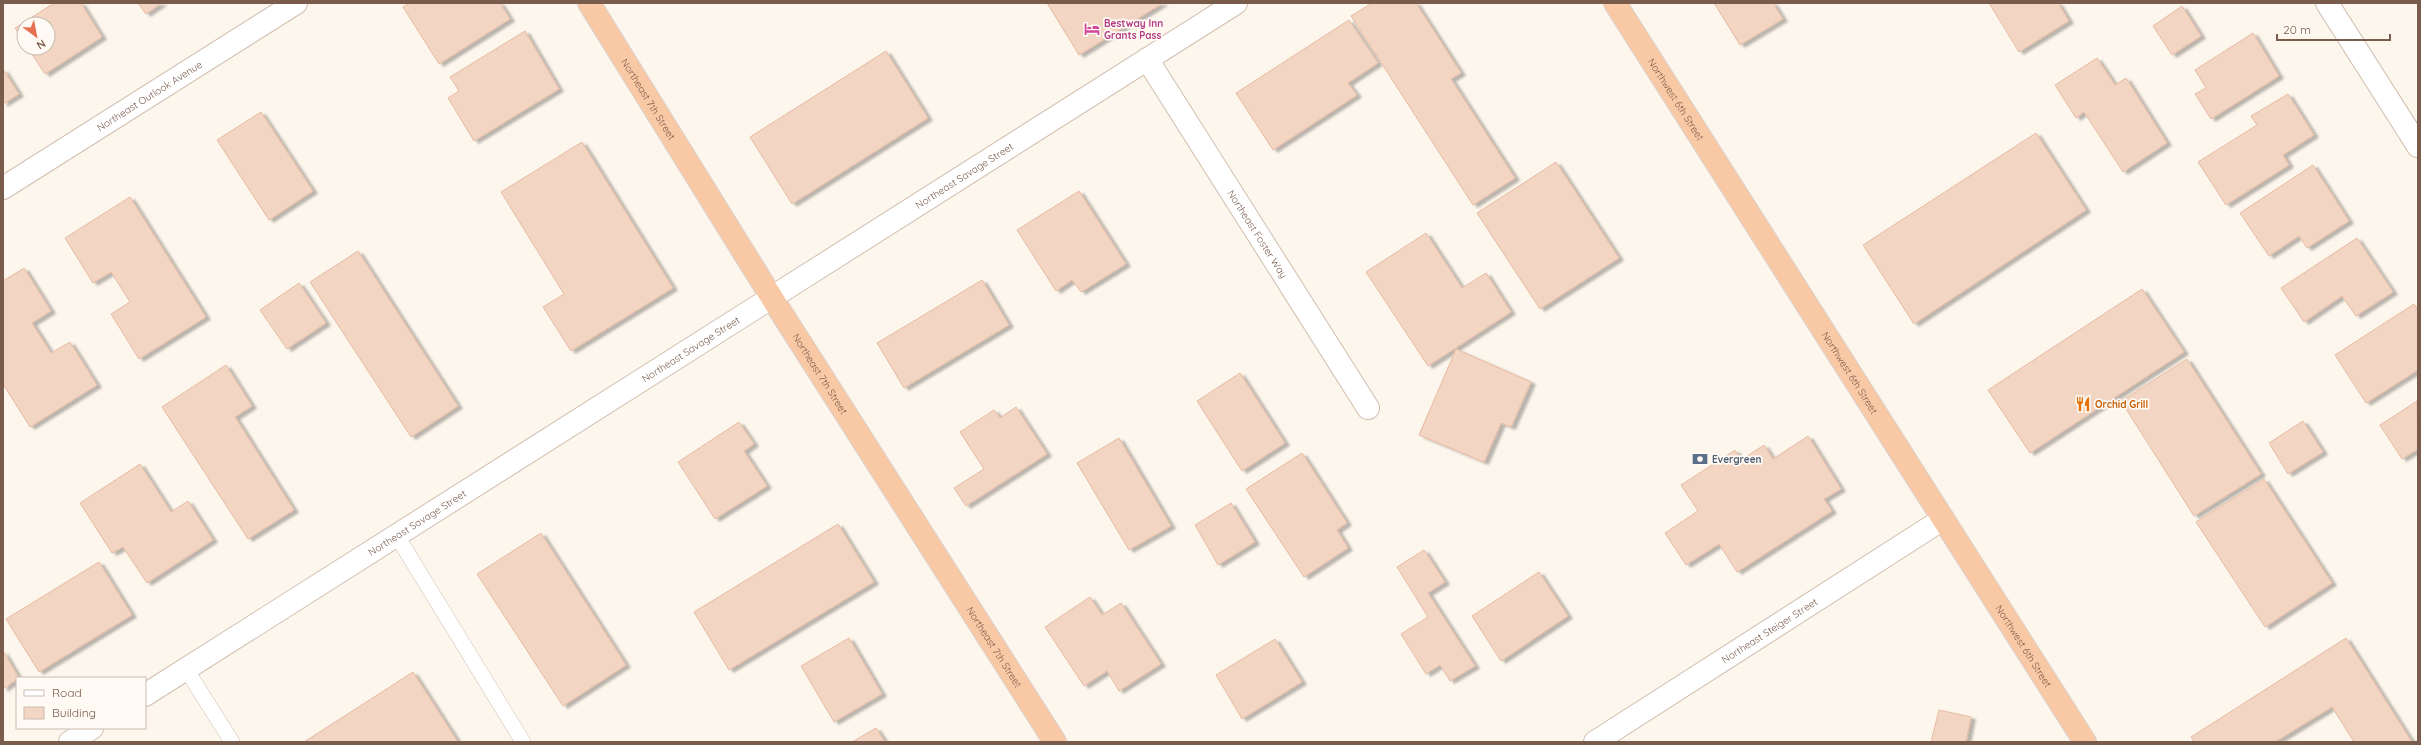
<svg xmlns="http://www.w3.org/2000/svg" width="2421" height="745" font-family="Quicksand,sans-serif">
  <defs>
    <filter id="shadow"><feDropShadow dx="4.5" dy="2.5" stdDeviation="1" flood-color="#0004"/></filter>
  </defs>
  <rect width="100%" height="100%" fill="#fdf6ec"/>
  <!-- building -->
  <g fill="#f3d5c3" stroke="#e6bba3" filter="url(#shadow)">
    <path d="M54,3H81L102,37L45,74L28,48H48V24H24V42L15,28Z"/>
    <path d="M138,3H162L146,14Z"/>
    <path d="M409,3H500L510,19L439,64L403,7Z"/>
    <path d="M1047,3H1163L1079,55Z"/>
    <path d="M1372,3H1416L1461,73L1451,79L1515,178L1473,205L1351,16Z"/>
    <path d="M1714,3H1773L1783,19L1740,45Z"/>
    <path d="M1989,3H2058L2069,21L2019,52Z"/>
    <path d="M2182,6L2201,36L2172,55L2153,26Z"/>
    <path d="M1349,20L1378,63L1348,83L1357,95L1273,150L1236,93Z"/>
    <path d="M525,31L559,89L474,141L448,98L459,91L450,77Z"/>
    <path d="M2253,33L2279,76L2211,119L2195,94L2206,88L2195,70Z"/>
    <path d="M886,51L928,118L792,204L750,137Z"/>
    <path d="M2097,58L2115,85L2126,78L2167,143L2123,172L2084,112L2076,118L2055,85Z"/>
    <path d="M3,69L19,94L3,104Z"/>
    <path d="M2288,94L2314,135L2283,155L2289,165L2226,205L2198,162L2257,125L2251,116Z"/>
    <path d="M261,112L313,191L269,220L217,140Z"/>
    <path d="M2036,133L2086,210L1914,324L1863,245Z"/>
    <path d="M582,142L673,288L571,351L543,307L564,294L501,192Z"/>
    <path d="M1556,162L1619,258L1540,309L1477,213Z"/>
    <path d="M2313,165L2349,221L2307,248L2299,236L2269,256L2240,213Z"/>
    <path d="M1079,191L1126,264L1081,292L1072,280L1056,291L1017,230Z"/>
    <path d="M130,197L206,317L139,359L111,314L130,302L111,272L93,283L65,238Z"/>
    <path d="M1426,233L1462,288L1486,273L1511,312L1428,366L1366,272Z"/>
    <path d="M2357,238L2393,292L2356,316L2342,296L2304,322L2281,288Z"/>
    <path d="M358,251L458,406L411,437L310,282Z"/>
    <path d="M24,268L51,311L32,323L51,353L70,342L97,385L30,427L3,384V281Z"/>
    <path d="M982,280L1009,325L904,388L877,343Z"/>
    <path d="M299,283L326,323L287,349L260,310Z"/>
    <path d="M2142,289L2184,352L2030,453L1988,390Z"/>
    <path d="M2414,304L2418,310V370L2366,403L2335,355Z"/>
    <path d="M1456,349L1531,382L1511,427L1501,423L1484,462L1419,435Z"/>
    <path d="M2187,359L2261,474L2194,516L2121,401Z"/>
    <path d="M226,365L252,406L235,417L294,510L248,539L162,407Z"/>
    <path d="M1240,373L1285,443L1242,471L1197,401Z"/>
    <path d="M2417,401L2418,449L2402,459L2380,425Z"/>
    <path d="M1016,407L1047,454L966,506L954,488L984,469L960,432L994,410L1000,418Z"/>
    <path d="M2303,421L2323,452L2288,474L2269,443Z"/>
    <path d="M739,422L754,444L744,451L767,486L715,519L678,462Z"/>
    <path d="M1808,436L1841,489L1824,499L1832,511L1737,572L1719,544L1686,565L1665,533L1698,511L1681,485L1735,450L1741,460L1764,445L1773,459Z"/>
    <path d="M1119,438L1171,526L1129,550L1077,463Z"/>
    <path d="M1302,453L1347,523L1337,530L1348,548L1304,577L1246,489Z"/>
    <path d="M140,464L171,512L188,501L213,540L147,583L123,547L112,553L80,503Z"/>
    <path d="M2264,479L2332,583L2265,627L2196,522Z"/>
    <path d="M1231,503L1255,542L1218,565L1195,525Z"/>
    <path d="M838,524L874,582L729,670L694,612Z"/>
    <path d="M541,533L626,665L563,706L477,574Z"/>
    <path d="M1424,550L1445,582L1428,593L1475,666L1450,681L1440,665L1426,674L1401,634L1428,617L1397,567Z"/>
    <path d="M99,562L132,615L39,672L6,619Z"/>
    <path d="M1539,572L1568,616L1501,661L1472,616Z"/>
    <path d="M1090,597L1102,615L1121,603L1161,664L1119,691L1107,671L1084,686L1045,627Z"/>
    <path d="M849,638L882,694L834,722L801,666Z"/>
    <path d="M2346,638L2412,742H2354L2332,707L2275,742H2194L2191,737Z"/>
    <path d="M1275,639L1302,682L1242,719L1216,675Z"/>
    <path d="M3,651L19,678L3,689Z"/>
    <path d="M413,672L458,742H304Z"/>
    <path d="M1939,710L1971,717L1966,742H1931Z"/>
    <path d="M876,728L885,742H852Z"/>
  </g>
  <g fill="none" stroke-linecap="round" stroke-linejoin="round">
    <defs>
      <g id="service">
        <path d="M397,536L523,742"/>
        <path d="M186,669L232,742"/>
      </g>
      <g id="minor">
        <path d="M2327,3L2418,146"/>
        <path id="s1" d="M1147,59L1368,408"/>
        <path id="s2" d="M3,188L296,3"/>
        <path id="s3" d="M1595,742L1943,519"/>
      </g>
      <g id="tertiary">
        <path id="s4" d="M145,695L1236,3"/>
        <path d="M70,742L92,728"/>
      </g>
      <g id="trunk">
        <path id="s5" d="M589,3L772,298L1055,742"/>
        <path id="s6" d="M1615,3L2085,742"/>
      </g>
    </defs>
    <!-- service casing -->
    <use href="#service" stroke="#d1beb0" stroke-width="16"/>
    <!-- minor casing -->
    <use href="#minor" stroke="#d1beb0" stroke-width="24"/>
    <!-- tertiary casing -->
    <use href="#tertiary" stroke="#d1beb0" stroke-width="24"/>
    <!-- trunk casing -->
    <use href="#trunk" stroke="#dad1cd" stroke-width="24"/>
    <!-- service -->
    <use href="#service" stroke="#fff" stroke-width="15"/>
    <!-- minor -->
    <use href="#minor" stroke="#fff" stroke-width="22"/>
    <!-- tertiary -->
    <use href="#tertiary" stroke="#fff" stroke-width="22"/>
    <!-- trunk -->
    <use href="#trunk" stroke="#f9c8a4" stroke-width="22"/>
  </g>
  <!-- icons -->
  <defs>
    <symbol id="hotel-bare" viewBox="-9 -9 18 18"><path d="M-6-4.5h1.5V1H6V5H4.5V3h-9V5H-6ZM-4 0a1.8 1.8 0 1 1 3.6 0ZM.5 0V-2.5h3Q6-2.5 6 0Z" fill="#d1479c" stroke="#fffaf3" stroke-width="2.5" paint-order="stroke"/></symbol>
    <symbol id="restaurant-bare" viewBox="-9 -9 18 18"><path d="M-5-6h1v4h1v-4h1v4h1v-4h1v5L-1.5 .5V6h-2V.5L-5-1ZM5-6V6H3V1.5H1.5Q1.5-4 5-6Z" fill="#e8710a" stroke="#fffaf3" stroke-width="2.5" paint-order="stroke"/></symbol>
    <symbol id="bank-bare" viewBox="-9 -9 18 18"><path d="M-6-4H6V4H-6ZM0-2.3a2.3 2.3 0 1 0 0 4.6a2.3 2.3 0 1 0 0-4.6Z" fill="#5c6f8a" stroke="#fffaf3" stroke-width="2.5" paint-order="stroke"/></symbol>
  </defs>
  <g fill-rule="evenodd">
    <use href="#hotel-bare" x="1081" y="18" width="22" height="22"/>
    <use href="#restaurant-bare" x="2072" y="393" width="22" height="22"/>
    <use href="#bank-bare" x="1689" y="448" width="22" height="22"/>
  </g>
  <g text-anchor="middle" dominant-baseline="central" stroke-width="3.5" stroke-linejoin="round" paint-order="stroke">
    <!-- hotel labels -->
    <g font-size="10" font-weight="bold" fill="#b23c85" stroke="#fffaf3" text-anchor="start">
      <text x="1104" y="23">Bestway Inn<tspan x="1104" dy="12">Grants Pass</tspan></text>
    </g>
    <!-- street labels -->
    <g font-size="10" fill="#7a5c4d" stroke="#fffaf3">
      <text stroke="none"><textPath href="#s2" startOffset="173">Northeast Outlook Avenue</textPath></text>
      <text stroke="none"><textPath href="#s5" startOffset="113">Northeast 7th Street</textPath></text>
      <text stroke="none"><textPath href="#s6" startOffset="114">Northwest 6th Street</textPath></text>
      <text stroke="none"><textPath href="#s4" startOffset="970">Northeast Savage Street</textPath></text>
      <text stroke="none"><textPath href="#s1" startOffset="207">Northeast Foster Way</textPath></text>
      <text stroke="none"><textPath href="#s4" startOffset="646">Northeast Savage Street</textPath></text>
      <text stroke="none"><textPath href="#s5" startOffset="437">Northeast 7th Street</textPath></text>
      <text stroke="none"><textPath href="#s6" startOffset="438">Northwest 6th Street</textPath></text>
      <text stroke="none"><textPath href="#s4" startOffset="322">Northeast Savage Street</textPath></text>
      <text stroke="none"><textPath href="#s3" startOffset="207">Northeast Steiger Street</textPath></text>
      <text stroke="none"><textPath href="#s6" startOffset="762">Northwest 6th Street</textPath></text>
      <text stroke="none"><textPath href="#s5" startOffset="761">Northeast 7th Street</textPath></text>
    </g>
    <!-- food labels -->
    <g font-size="10" font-weight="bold" fill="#c56008" stroke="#fffaf3" text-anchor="start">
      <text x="2095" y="404">Orchid Grill</text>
    </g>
    <!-- service labels -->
    <g font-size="10" font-weight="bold" fill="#4e5e75" stroke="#fffaf3" text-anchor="start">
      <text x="1712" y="459">Evergreen</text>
    </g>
  </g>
  <!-- border -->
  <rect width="2421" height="745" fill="none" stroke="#7a5c4d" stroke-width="8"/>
  <!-- legend -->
  <rect x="16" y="677" width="130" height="52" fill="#fffaf3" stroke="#cabbb1"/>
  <rect x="24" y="690" width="20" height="6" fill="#ffffff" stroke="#cabbb1"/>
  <text x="52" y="697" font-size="12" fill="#7a5c4d">Road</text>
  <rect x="24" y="707" width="20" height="12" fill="#f3d5c3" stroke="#cabbb1"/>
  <text x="52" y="717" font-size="12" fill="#7a5c4d">Building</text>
  <!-- north arrow -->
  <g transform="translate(36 36) rotate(148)"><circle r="19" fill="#fffaf3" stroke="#cabbb1"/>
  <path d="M0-3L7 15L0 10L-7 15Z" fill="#e76f51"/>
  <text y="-6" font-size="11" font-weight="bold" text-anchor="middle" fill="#7a5c4d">N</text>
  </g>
  <!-- scale -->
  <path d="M2277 34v6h113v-6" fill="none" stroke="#7a5c4d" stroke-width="2"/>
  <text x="2283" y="34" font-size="12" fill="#7a5c4d" stroke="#fffaf3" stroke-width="3" paint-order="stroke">20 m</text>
</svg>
